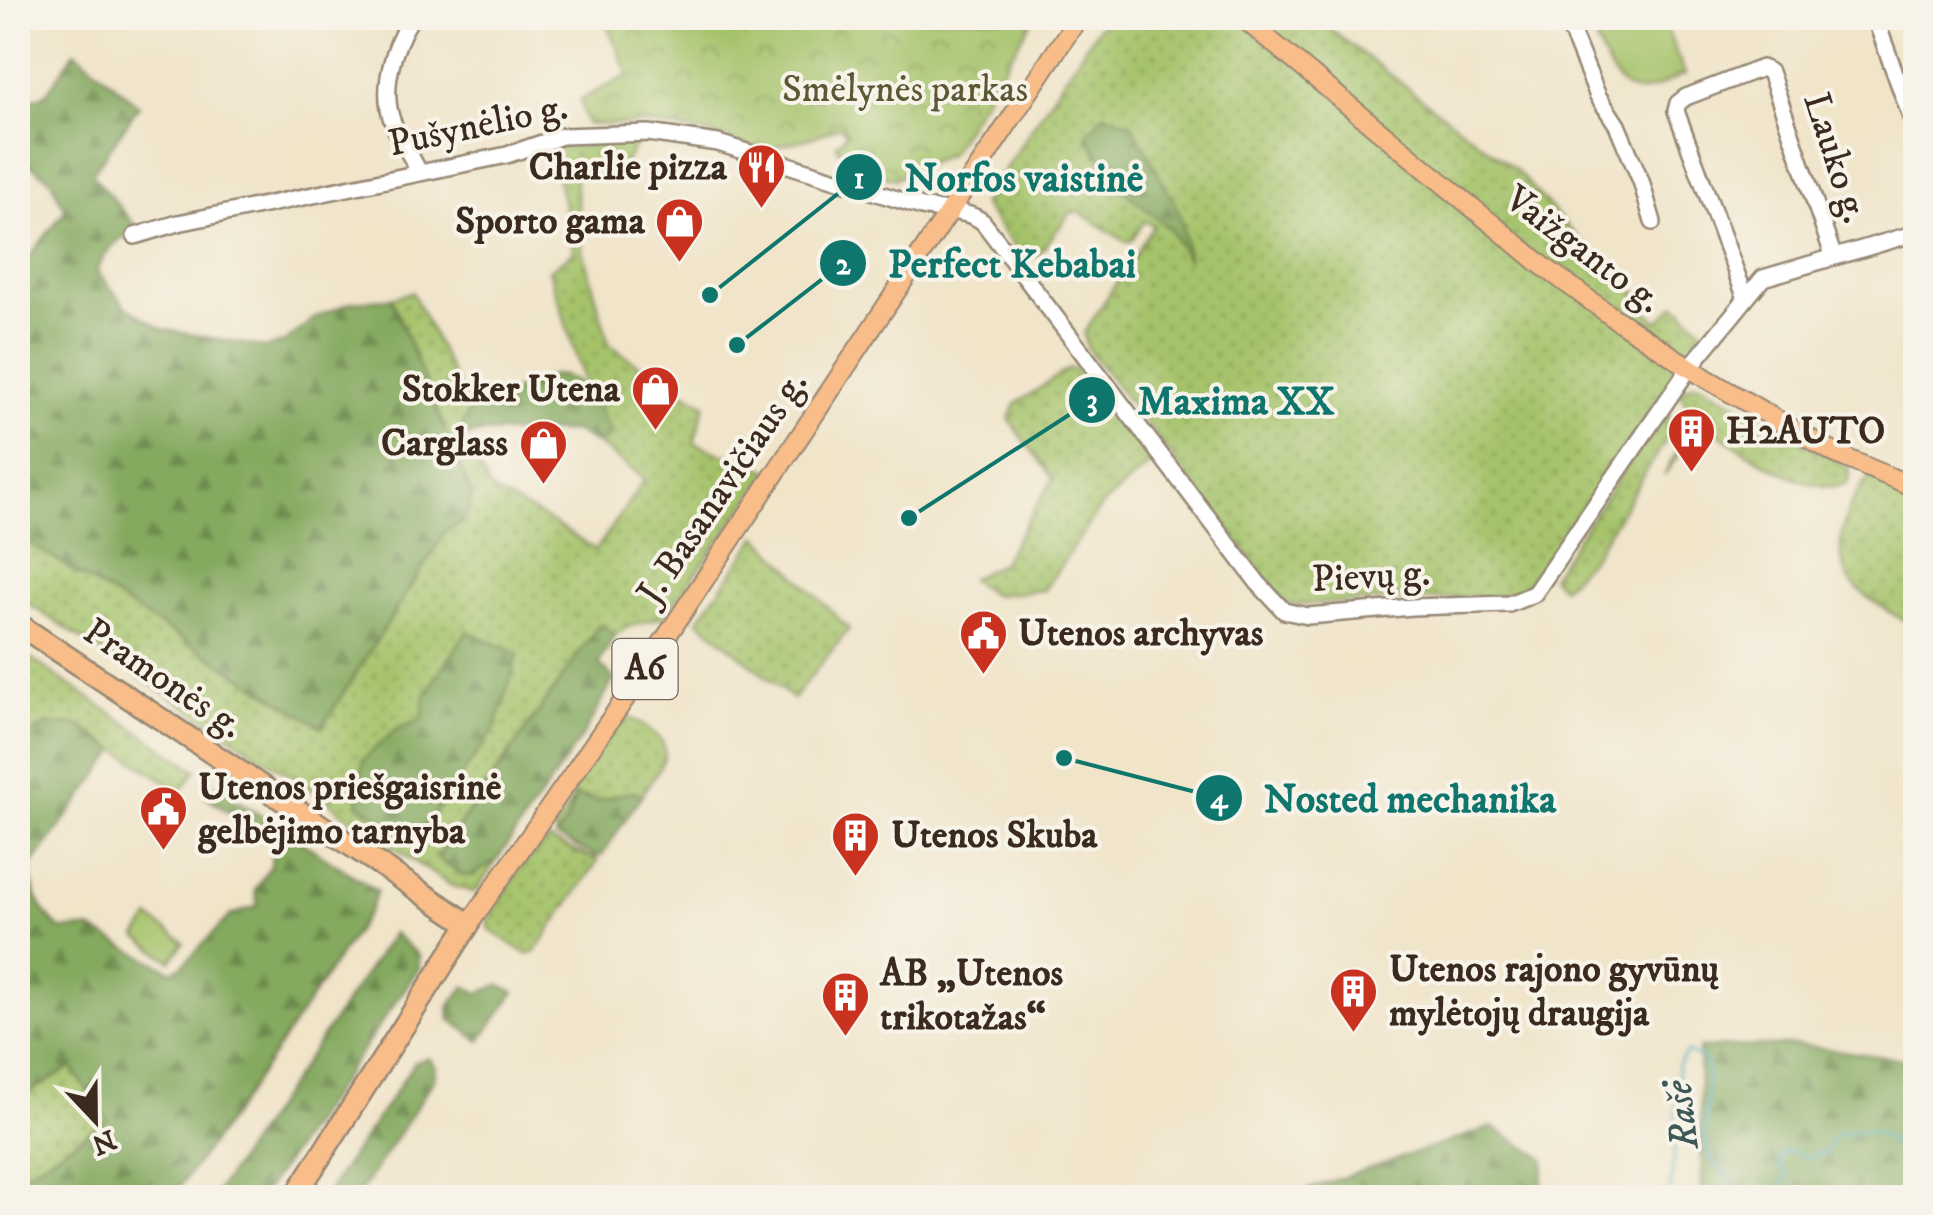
<svg xmlns="http://www.w3.org/2000/svg" width="1933" height="1215" font-family="'IM FELL DW Pica',serif">
  <defs>
    <pattern id="grass-dots" width="8" height="8" patternUnits="userSpaceOnUse" patternTransform="scale(2.5)"><rect width="8" height="8" fill="#a5c36a"/><path d="M2 2h.1M6 6h.1" fill="none" stroke="#889f57" stroke-width="1.8" stroke-linecap="round"/></pattern>
    <pattern id="forest-firs" width="22" height="20" patternUnits="userSpaceOnUse" patternTransform="scale(2.5)"><rect width="22" height="20" fill="#84a95e"/><path d="M5 1l3.5 6h-7zM16 11l3.5 6h-7z" fill="#6d8a4d"/></pattern>
    <pattern id="park-crowns" width="20" height="18" patternUnits="userSpaceOnUse" patternTransform="scale(2.5)"><rect width="20" height="18" fill="#a5c36a"/><path d="M2 6a3 3 0 1 1 6 0M12 15a3 3 0 1 1 6 0" fill="none" stroke="#889f57"/></pattern>
  </defs>
  <rect width="100%" height="100%" fill="#f7f3e8"/>
  <filter id="ink" filterUnits="userSpaceOnUse"><feTurbulence type="fractalNoise" baseFrequency=".01" numOctaves="2"/><feDisplacementMap in="SourceGraphic" scale="20" xChannelSelector="R" yChannelSelector="G"/><feConvolveMatrix kernelMatrix="1 2 1 2 8 2 1 2 1" color-interpolation-filters="sRGB"/></filter>
  <filter id="wash" filterUnits="userSpaceOnUse"><feTurbulence type="fractalNoise" baseFrequency=".0048" numOctaves="4" result="noise"/><feDisplacementMap in="SourceGraphic" scale="40" xChannelSelector="R" yChannelSelector="G"/><feGaussianBlur stdDeviation="2.25" result="paint"/><feColorMatrix in="noise" values="0 0 0 0 0 0 0 0 0 0 0 0 0 0 0 0 0 1.4 0 .05"/><feComposite in="paint" operator="in"/></filter>
  <g filter="url(#wash)">
    <rect width="100%" height="100%" fill="#f0e4c9"/>
    <!-- grass -->
    <g fill="url(#grass-dots)" stroke="#707644" stroke-width="2.5" fill-rule="evenodd">
      <path d="M1104,18H1315L1516,170L1617,281L1623,278L1645,301L1642,307L1658,322L1676,304L1707,334L1523,590L1499,596L1287,605L1087,348L1084,333L1154,225L1144,221L1131,241L1126,242L1079,212L1070,213L1038,255L1021,256L982,204Z"/>
      <path d="M638,141L621,169L574,171L583,250L609,344L650,373L705,404L694,443L770,471L665,616L628,627L616,634L599,625L588,641L437,857C464,879 467,878 496,861L477,890L473,892L450,885L347,817L326,799L18,597V536L322,727L445,532L461,523L471,494L391,298L412,292L470,410L461,428L460,438L493,492L543,517L596,550L645,479L597,444L611,434L585,384L549,270L574,252L551,148ZM422,719L495,727L440,806L411,840L397,729Z"/>
      <path d="M1087,367L1150,449L1149,465L1102,505L1044,590L994,595L969,579L1001,564L1053,479L1009,419L1016,404L1068,369Z"/>
      <path d="M1695,383L1702,384L1849,468L1848,483C1812,500 1736,447 1708,425L1695,430L1664,476L1679,446L1687,405L1679,391Z"/>
      <path d="M1665,409L1673,425L1670,434L1593,556L1562,588L1551,577Z"/>
      <path d="M1870,475L1915,494V627C1899,617 1860,596 1850,580C1829,546 1847,503 1870,475Z"/>
      <path d="M758,536L849,629L793,699L698,620Z"/>
      <path d="M18,650L196,770L181,791L76,724L47,725L18,740Z"/>
      <path d="M631,718C681,746 668,756 641,796L637,792L597,801L584,796L573,802L567,821L556,837L554,830L570,804L573,787L619,721Z"/>
      <path d="M549,840L598,861L535,952L527,954L491,931L487,922L524,862Z"/>
      <path d="M71,1067L109,1120L29,1171L18,1174V1099Z"/>
    </g>
    <!-- forest -->
    <g fill="url(#forest-firs)" stroke="#606a3e" stroke-width="2.5">
      <path d="M75,51L139,106L92,174L139,230C116,238 106,249 97,272L126,306L162,329L267,348L285,342L316,317L352,302L391,298L471,494C472,514 461,523 445,532L322,727L18,536V272L65,210L50,179L18,156V99L25,103L46,94Z"/>
      <path d="M1104,114L1131,123L1180,214L1188,261L1170,229L1123,190L1086,136Z"/>
      <path d="M552,375C589,375 596,406 611,434L597,444L574,431L479,433L460,438L461,428L470,410Z"/>
      <path d="M599,625L616,634L599,663L614,679L585,732L496,861L471,876L462,875L437,858Z"/>
      <path d="M467,631L518,654L496,727L440,806L412,840L358,804L363,759L397,729L422,719L425,695Z"/>
      <path d="M76,724L116,751L31,866C30,890 42,914 60,929H90L172,971L181,967L231,915L258,906L255,890L271,865L272,843L206,796L210,787L215,786L377,891L368,913L240,1104L172,1197H18V1174L29,1171L108,1120L71,1067L18,1099V740L47,725Z"/>
      <path d="M629,792H637L641,796L602,855L597,857L556,837L567,821L576,796L597,801Z"/>
      <path d="M393,933L419,956V968L261,1197H213Z"/>
      <path d="M500,985L515,992L480,1041L450,1019L449,1007L465,986L479,993Z"/>
      <path d="M1798,1045L1915,1061V1197H1702L1699,1048Z"/>
      <path d="M429,1058L436,1067L434,1080L357,1197H324L415,1062Z"/>
      <path d="M1492,1127L1545,1159L1540,1197H1291L1296,1193Z"/>
    </g>
    <!-- park -->
    <path fill="url(#park-crowns)" stroke="#707644" stroke-width="2.5" d="M604,18H1034L950,153L895,179L847,164L836,145L847,133L840,126L811,138L761,150L709,134L648,124L587,125L580,100L629,75Z"/>
    <!-- pitch -->
    <g fill="#a5c36a" stroke="#707644" stroke-width="2.5">
      <path d="M1587,18H1662L1685,74C1672,79 1654,90 1640,92C1612,94 1596,38 1587,18Z"/>
      <path d="M150,918L184,942L171,961L137,937Z"/>
    </g>
    <g fill="none" stroke-linecap="round" stroke-linejoin="round">
      <!-- stream -->
      <path stroke="#41acc0" stroke-width="2.5" d="M1669,1198L1674,1156L1678,1064L1687,1052L1704,1059L1708,1077L1705,1136L1709,1156L1740,1191L1762,1195L1780,1188L1789,1175L1779,1165L1781,1153L1793,1151L1807,1158L1826,1152L1836,1135C1884,1123 1891,1138 1916,1176"/>
    </g>
  </g>
  <g filter="url(#ink)">
    <g fill="none" stroke-linecap="round" stroke-linejoin="round">
      <defs>
        <g id="minor">
          <path d="M411,18C393,47 380,90 393,123C400,140 411,155 419,172"/>
          <path d="M1566,18L1598,96L1617,125L1641,181L1653,222"/>
          <path d="M1875,18L1916,131"/>
          <path d="M135,236L178,223L507,155L562,136L648,133L718,143L922,207C942,212 967,209 983,222L1258,583L1284,611L1308,616L1412,607L1509,604L1534,594L1690,367L1763,278L1916,233"/>
          <path d="M1745,296L1676,111L1678,103L1686,97L1762,68L1770,72L1833,255"/>
        </g>
        <g id="major">
          <path d="M1243,18L1543,266L1614,318L1707,379L1836,454L1916,488"/>
          <path d="M469,924L633,687L1078,18"/>
        </g>
        <path id="highway" d="M18,624L469,924L294,1198"/>
      </defs>
      <!-- minor casing -->
      <use href="#minor" stroke="#968774" stroke-width="20"/>
      <!-- major casing -->
      <use href="#major" stroke="#968774" stroke-width="22"/>
      <!-- highway casing -->
      <use href="#highway" stroke="#968774" stroke-width="25"/>
      <!-- minor -->
      <use href="#minor" stroke="#fff" stroke-width="15"/>
      <!-- major -->
      <use href="#major" stroke="#f8bd88" stroke-width="18"/>
      <!-- highway -->
      <use href="#highway" stroke="#f8bd88" stroke-width="20"/>
    </g>
  </g>
  <!-- icons -->
  <defs>
    <symbol id="restaurant-pin" viewBox="-11 -11 22 30"><path d="M0 17L-7.5 6A9.5 9.5 0 1 1 7.5 6Z" fill="#c8321e" stroke="#f7f3e8"/><path d="M-5-6h1v4h1v-4h1v4h1v-4h1v5L-1.5 .5V6h-2V.5L-5-1ZM5-6V6H3V1.5H1.5Q1.5-4 5-6Z" fill="#fff"/></symbol>
    <symbol id="shop-pin" viewBox="-11 -11 22 30"><path d="M0 17L-7.5 6A9.5 9.5 0 1 1 7.5 6Z" fill="#c8321e" stroke="#f7f3e8"/><path d="M-5-2.5h2.3a2.7 3.5 0 0 1 5.4 0H5L5.5 6h-11ZM-1.5-2.5h3a1.5 2.3 0 0 0-3 0Z" fill="#fff"/></symbol>
    <symbol id="building-pin" viewBox="-11 -11 22 30"><path d="M0 17L-7.5 6A9.5 9.5 0 1 1 7.5 6Z" fill="#c8321e" stroke="#f7f3e8"/><path d="M-4-6H4V6H1V3H-1V6H-4ZM-2.5-4.3h1.7v1.8h-1.7ZM.8-4.3h1.7v1.8H.8ZM-2.5-1h1.7V.8h-1.7ZM.8-1h1.7V.8H.8Z" fill="#fff"/></symbol>
    <symbol id="civic-pin" viewBox="-11 -11 22 30"><path d="M0 17L-7.5 6A9.5 9.5 0 1 1 7.5 6Z" fill="#c8321e" stroke="#f7f3e8"/><path d="M-.6-6.5H3V-4.5H.6V-3L4-1V1h2V6H-6V1h2V-1L-.6-3ZM-1.2 2.5V6h2.4V2.5Z" fill="#fff"/></symbol>
  </defs>
  <g fill-rule="evenodd">
    <use href="#restaurant-pin" x="734" y="140" width="55" height="75"/>
    <use href="#shop-pin" x="652" y="194" width="55" height="75"/>
    <use href="#shop-pin" x="628" y="362" width="55" height="75"/>
    <use href="#building-pin" x="1664" y="404" width="55" height="75"/>
    <use href="#shop-pin" x="516" y="416" width="55" height="75"/>
    <use href="#civic-pin" x="956" y="606" width="55" height="75"/>
    <use href="#civic-pin" x="136" y="782" width="55" height="75"/>
    <use href="#building-pin" x="828" y="808" width="55" height="75"/>
    <use href="#building-pin" x="1326" y="964" width="55" height="75"/>
    <use href="#building-pin" x="818" y="968" width="55" height="75"/>
  </g>
  <g text-anchor="middle" dominant-baseline="central" stroke-width="8" stroke-linejoin="round" paint-order="stroke">
    <!-- shield labels -->
    <rect fill="#f7f3e8" stroke="#73665b" stroke-width="2.5" x="612.5" y="639" width="65" height="60" rx="8"/>
    <g font-size="35" font-weight="bold" fill="#3b2a1e">
      <text x="645" y="669">A6</text>
    </g>
    <!-- park labels -->
    <g font-size="38" fill="#5b5835" stroke="#f7f3e8">
      <text x="905" y="90">Smėlynės parkas</text>
    </g>
    <!-- street labels -->
    <g font-size="38" fill="#3b2a1e" stroke="#f7f3e8">
      <text transform="translate(478 126) rotate(-12)">Pušynėlio g.</text>
      <text transform="translate(1835 158) rotate(72)">Lauko g.</text>
      <text transform="translate(1583 250) rotate(37)">Vaižganto g.</text>
      <text transform="translate(723 488) rotate(-56)">J. Basanavičiaus g.</text>
      <text transform="translate(1371 577) rotate(-3)">Pievų g.</text>
      <text transform="translate(163 679) rotate(34)">Pramonės g.</text>
    </g>
    <!-- poi labels -->
    <g font-size="38" font-weight="bold" fill="#3b2a1e" stroke="#f7f3e8" text-anchor="start">
      <text x="727" y="168" text-anchor="end">Charlie pizza</text>
      <text x="645" y="222" text-anchor="end">Sporto gama</text>
      <text x="620" y="390" text-anchor="end">Stokker Utena</text>
      <text x="1726" y="432">H2AUTO</text>
      <text x="508" y="444" text-anchor="end">Carglass</text>
      <text x="1018" y="634">Utenos archyvas</text>
      <text x="198" y="788">Utenos priešgaisrinė<tspan x="198" dy="44">gelbėjimo tarnyba</tspan></text>
      <text x="891" y="836">Utenos Skuba</text>
      <text x="1389" y="970">Utenos rajono gyvūnų<tspan x="1389" dy="44">mylėtojų draugija</tspan></text>
      <text x="880" y="974">AB „Utenos<tspan x="880" dy="44">trikotažas“</tspan></text>
    </g>
    <!-- water labels -->
    <g font-size="40" font-style="italic" fill="#3d5857" stroke="#f7f3e8">
      <text transform="translate(1683 1115) rotate(-97)">Rašė</text>
    </g>
  </g>
  <!-- callouts -->
  <path fill="none" stroke="#0f766e" stroke-width="4" d="M710 295L859 177M737 345L843 263M909 518L1092 400M1064 758L1219 798"/>
  <g fill="#0f766e" stroke="#f7f3e8" stroke-width="4">
    <circle cx="710" cy="295" r="10"/>
    <circle cx="737" cy="345" r="10"/>
    <circle cx="909" cy="518" r="10"/>
    <circle cx="1064" cy="758" r="10"/>
    <circle cx="859" cy="177" r="25"/>
    <circle cx="843" cy="263" r="25"/>
    <circle cx="1092" cy="400" r="25"/>
    <circle cx="1219" cy="798" r="25"/>
  </g>
  <g font-size="30" text-anchor="middle" font-weight="bold" fill="#fff">
    <text x="859" y="188">1</text>
    <text x="843" y="274">2</text>
    <text x="1092" y="410">3</text>
    <text x="1219" y="808">4</text>
  </g>
  <g font-size="40" text-anchor="middle" font-weight="bold" fill="#0f766e" stroke="#f7f3e8" stroke-width="8" stroke-linejoin="round" paint-order="stroke">
    <text x="1024" y="191">Norfos vaistinė</text>
    <text x="1012" y="277">Perfect Kebabai</text>
    <text x="1236" y="414">Maxima XX</text>
    <text x="1410" y="812">Nosted mechanika</text>
  </g>
  <!-- margin -->
  <rect width="1933" height="1215" fill="none" stroke="#f7f3e8" stroke-width="60"/>
  <!-- north arrow -->
  <g transform="translate(95 1120) rotate(158)" stroke="#f7f3e8" stroke-width="8" paint-order="stroke">
  <path d="M0-8L18 38L0 25L-18 38Z" fill="#3b2a1e"/>
  <text y="-15" font-size="28" font-weight="bold" text-anchor="middle" fill="#3b2a1e">N</text>
  </g>
</svg>
